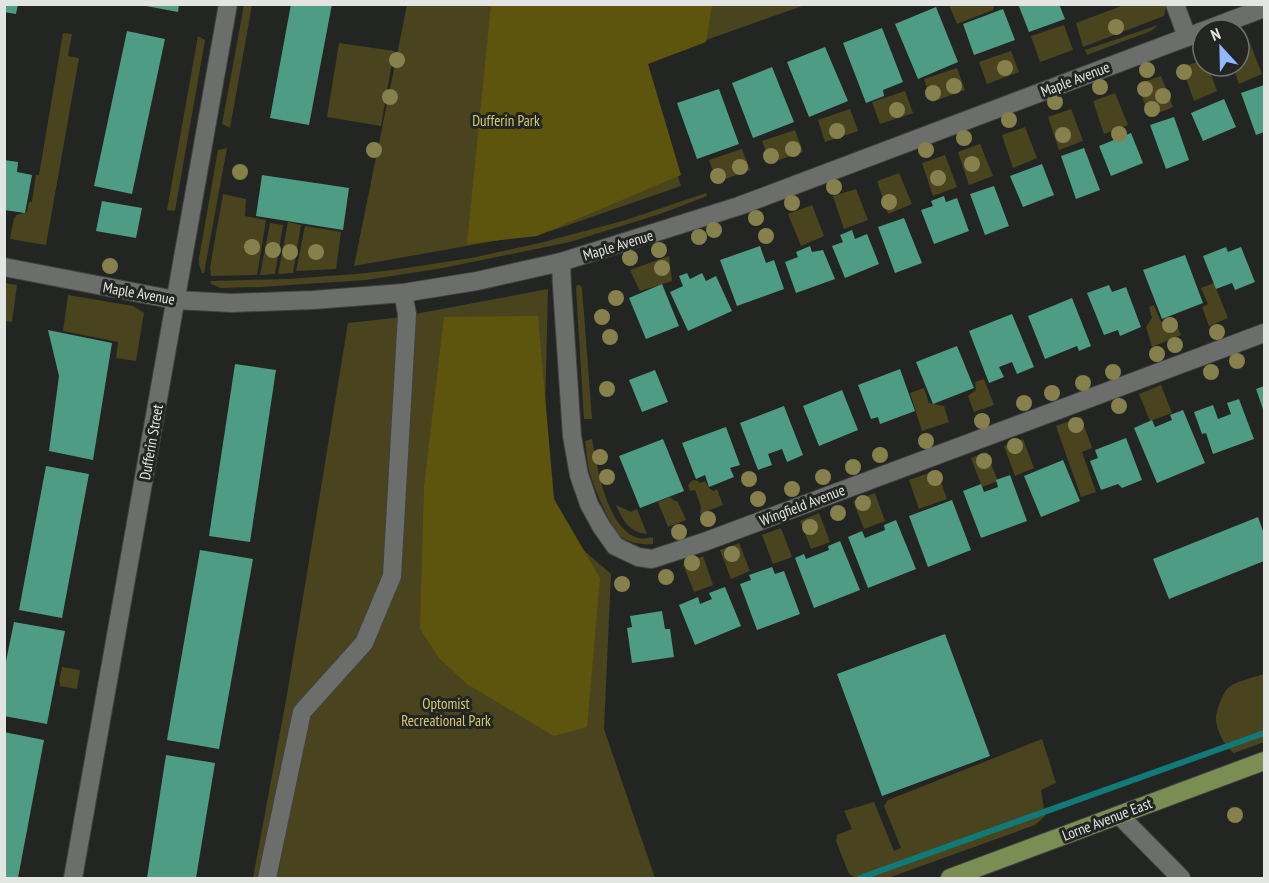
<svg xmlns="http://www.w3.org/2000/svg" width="1269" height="883" font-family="'PT Sans Narrow',sans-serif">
  <rect width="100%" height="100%" fill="#232523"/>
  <!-- green -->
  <g fill="#49441e">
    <path d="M244,5H252L230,128L222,124Z"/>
    <path d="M407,5H805L644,62L681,186L551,231L354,266Z"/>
    <path d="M949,5H994L993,10L957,24Z"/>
    <path d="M1124,5H1166V7L1164,16L1083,47L1076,23Z"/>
    <path d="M1064,25L1073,50L1040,62L1031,36Z"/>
    <path d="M1158,25L1151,31L1087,55L1085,50Z"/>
    <path d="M63,33L72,34L68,56L79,58L46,245L10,239L14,218H15L16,215L27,212L29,202H32L36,175H39Z"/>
    <path d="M198,36L205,40L175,211L167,210Z"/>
    <path d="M339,43L394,51L381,126L327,117Z"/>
    <path d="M1250,43L1262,74L1239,84L1233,66H1239V47Z"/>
    <path d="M1011,51L1019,72L987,84L979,62Z"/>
    <path d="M1203,60V66H1208L1217,91L1194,101L1182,67Z"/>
    <path d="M957,68L965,90L932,102L924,79Z"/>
    <path d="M1161,76L1173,107L1149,117L1138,84Z"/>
    <path d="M905,91L913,113L880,124L872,102Z"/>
    <path d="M1115,93L1128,125L1104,134L1093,101Z"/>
    <path d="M850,109L858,131L825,142L818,120Z"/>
    <path d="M1071,109L1083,141L1059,150L1048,117Z"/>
    <path d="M1025,127L1037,158L1013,168L1002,135Z"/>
    <path d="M795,130L803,152L770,163L762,141Z"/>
    <path d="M980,144L993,176L969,185L958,152Z"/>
    <path d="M227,148L204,273H202L199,264V258L218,150Z"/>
    <path d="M742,149L750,170L717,182L709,160Z"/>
    <path d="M945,155L957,187L933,196L922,163Z"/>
    <path d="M899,173L912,204L888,214L877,181Z"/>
    <path d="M856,189L868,220L844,229L833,196Z"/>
    <path d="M706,193L707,196L660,214L570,242L443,268L366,280L260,287L221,288L211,284L210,281L288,279L356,274L393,270L471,258L540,243L626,220Z"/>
    <path d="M223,194L246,199L245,216L266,220L257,275L211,276L210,268Z"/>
    <path d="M812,205L824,236L801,246L788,214Z"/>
    <path d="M288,222L301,225L293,273L278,274Z"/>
    <path d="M270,223L283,225L275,274L260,275Z"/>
    <path d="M305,226L341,232L336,269L296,271Z"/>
    <path d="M669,256L672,281L640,291L630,270Z"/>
    <path d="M5,283L17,285L12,322L5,321Z"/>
    <path d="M1214,283L1228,318L1209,326L1202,307L1208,304L1201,288Z"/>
    <path d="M577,285H580L582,288L592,419H584L576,288Z"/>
    <path d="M548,289L543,496L567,536L611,574L604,729L655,878H253L287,695L348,323L394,318Z"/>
    <path d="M68,295L133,306L144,313L136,361L116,358L118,342L63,331Z"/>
    <path d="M1154,305L1161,322L1173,317L1181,335L1152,347L1146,327L1152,318L1149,307Z"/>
    <path d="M984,379L994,405L974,412L968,396L976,390L975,382Z"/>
    <path d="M1161,385L1172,413L1150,421L1139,394Z"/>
    <path d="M924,388L929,403L944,406L949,422L922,431L910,393Z"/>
    <path d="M1081,417L1092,448L1082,452L1096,492L1081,497L1056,426Z"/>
    <path d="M592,439C597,467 607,529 638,538C643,539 648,538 653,537V544C642,545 631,543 621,537C611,529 594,487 590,474C587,464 587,452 585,441Z"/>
    <path d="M1023,439L1034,468L1015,476L1004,446Z"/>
    <path d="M986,452L998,481L982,487L971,458Z"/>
    <path d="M937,470L947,499L919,509L909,480Z"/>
    <path d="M693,480L698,481L700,483L705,481L710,489L714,491L717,489L723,505L700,514L701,507L695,490L690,491L688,485Z"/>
    <path d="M875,493L885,521L864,529L853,501Z"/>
    <path d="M670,497L673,500L678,502L686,520L668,527L658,502Z"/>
    <path d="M616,505L631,512L637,509L647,534C629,532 623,521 616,505Z"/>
    <path d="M819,513L830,542L811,549L800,521Z"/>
    <path d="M781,528L792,557L773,564L762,535Z"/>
    <path d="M739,543L750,571L731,579L720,550Z"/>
    <path d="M703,556L713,585L694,592L683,564Z"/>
    <path d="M62,667L80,670L77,689L60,686V683L59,681Z"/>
    <path d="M1264,674V742L1234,753C1225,748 1215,727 1216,717C1217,709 1223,692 1229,687C1237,681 1255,677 1264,674Z"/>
    <path d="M1042,739L1056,783L1041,790L1045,816L1035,825L888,878H856L849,874L836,841L837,835L852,829L844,811L874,802L894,851L901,848L884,806L888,800Z"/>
  </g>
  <!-- forest -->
  <g fill="#5d550e">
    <path d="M491,5H712L706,42L648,64L681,175L537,236L467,244Z"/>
    <path d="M538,316L554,499L600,578L587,727L554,736L467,684L439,658L420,629L424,487L444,317Z"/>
  </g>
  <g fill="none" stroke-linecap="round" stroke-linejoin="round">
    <!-- stream -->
    <path stroke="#0f7a78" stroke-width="6" d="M860,878L1264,733"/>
  </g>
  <!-- building -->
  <g fill="#4e9c83">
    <path d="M4,4H18L16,14L4,12Z"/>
    <path d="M146,4H179L178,12L146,6Z"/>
    <path d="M291,4H332L309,125L270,118Z"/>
    <path d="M1018,4H1059L1065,19L1029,32Z"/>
    <path d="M936,7L958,62L918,79L895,24Z"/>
    <path d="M1003,9L1015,40L974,55L963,24Z"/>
    <path d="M882,28L903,82L883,90L884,96L866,103L843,43Z"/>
    <path d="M127,31L165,39L132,194L94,186Z"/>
    <path d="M825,47L848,101L809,117L787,62Z"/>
    <path d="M772,67L794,122L753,138L732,83Z"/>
    <path d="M1264,85V132L1256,135L1241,93Z"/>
    <path d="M719,89L739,144L697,159L677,103Z"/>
    <path d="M1224,99L1236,127L1203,141L1191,113Z"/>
    <path d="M1174,117L1189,160L1166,169L1150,125Z"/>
    <path d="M1131,133L1143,163L1111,176L1099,146Z"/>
    <path d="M1084,148L1100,190L1076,199L1061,156Z"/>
    <path d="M4,160L18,162L17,172L32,175L25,213L4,210Z"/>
    <path d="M1042,164L1054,195L1023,207L1010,176Z"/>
    <path d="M262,175L349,188L343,230L256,216Z"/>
    <path d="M994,186L1009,226L985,235L970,194Z"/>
    <path d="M944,196L946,202L957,198L969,231L934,244L921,210L933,206L931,201Z"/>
    <path d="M102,201L142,208L136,238L96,231Z"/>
    <path d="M904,218L922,263L895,273L878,227Z"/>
    <path d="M852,230L855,239L867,234L879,264L845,278L832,246L843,242L840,235Z"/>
    <path d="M760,246L766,263L774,260L784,289L737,306L720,260Z"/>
    <path d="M810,246L812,252L823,250L835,279L796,293L785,262L798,257L796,252Z"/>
    <path d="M1226,247L1228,252L1241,247L1255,282L1235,290L1232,283L1216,289L1203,256Z"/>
    <path d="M1185,255L1203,303L1162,319L1143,270Z"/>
    <path d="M687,273L690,279L702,273L706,281L716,276L732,311L688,331L670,292L683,286L679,276Z"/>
    <path d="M662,284L679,326L646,339L629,298Z"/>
    <path d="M1109,285L1112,292L1126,287L1141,327L1120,336L1118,330L1104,335L1087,293Z"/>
    <path d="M1072,298L1091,346L1079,351L1077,346L1045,359L1028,316Z"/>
    <path d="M1012,314L1034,367L1017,374L1012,362L999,367L1004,377L989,383L969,331Z"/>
    <path d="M48,330L112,343L93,460L49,451L59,376Z"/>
    <path d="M957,346L974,388L933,404L916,362Z"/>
    <path d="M235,364L276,370L250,542L209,536Z"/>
    <path d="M900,369L915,411L880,424L878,417L871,419L858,385Z"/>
    <path d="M655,370L668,402L642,412L629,380Z"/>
    <path d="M1264,386V412L1256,389Z"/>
    <path d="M842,390L858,430L819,446L803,406Z"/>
    <path d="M1239,399L1254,439L1213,454L1206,433L1202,434L1194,412L1213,405L1218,419L1231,414L1227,403Z"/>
    <path d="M784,406L803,455L787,462L782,449L768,454L772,465L758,470L740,423Z"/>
    <path d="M1183,410L1205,463L1157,483L1134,428L1152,420L1155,427L1172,420L1170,415Z"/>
    <path d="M726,427L740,465L730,468L734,477L709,487L705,475L696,479L682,443Z"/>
    <path d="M1126,438L1142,480L1122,488L1118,484L1101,490L1090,461L1098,458L1095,450Z"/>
    <path d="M663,439L684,491L640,508L619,456Z"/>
    <path d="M1063,460L1080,501L1041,517L1024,476Z"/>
    <path d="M46,466L89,474L62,618L19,610Z"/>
    <path d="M1010,475L1027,521L981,538L963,491L981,484L984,492L998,487L996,480Z"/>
    <path d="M952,500L971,550L928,567L909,516Z"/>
    <path d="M1258,517L1264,534V561L1169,599L1153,559Z"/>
    <path d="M896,520L916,569L868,588L848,537L862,531L865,538L885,530L884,525Z"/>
    <path d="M840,541L860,590L814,608L795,558L804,554L806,559L829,550L828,546Z"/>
    <path d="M200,550L253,559L219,749L167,740Z"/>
    <path d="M772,567L775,574L784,571L800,614L757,630L740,584L751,580L749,575Z"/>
    <path d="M725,587L741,626L695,645L679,605L698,597L700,604L712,599L709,593Z"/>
    <path d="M662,611L665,629H670L674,657L632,663L627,628L632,627L630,616Z"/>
    <path d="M14,622L65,631L47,724L4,716V671Z"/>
    <path d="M945,634L990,756L882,796L837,674Z"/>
    <path d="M4,732L44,740L18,878H4Z"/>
    <path d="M166,755L215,763L196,878H147Z"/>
  </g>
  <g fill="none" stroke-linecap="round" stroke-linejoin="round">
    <defs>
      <g id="minor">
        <path d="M1175,4L1187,37"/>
        <path d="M1206,30L1264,8"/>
        <path d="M561,262L562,286L572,436L579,475L589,504L601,526L615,546L638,557L652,559L704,542L1264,333"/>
        <path d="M4,267L175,300L232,303L313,300L403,293L477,281L561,262L739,206L1203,31"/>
        <path d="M1119,815L1181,878"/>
        <path d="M73,878L228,4"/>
        <path d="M267,878L302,712L364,643L392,576L407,314L403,293"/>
      </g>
      <path id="major" d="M950,878L1264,761"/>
    </defs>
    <!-- minor casing -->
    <use href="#minor" stroke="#404240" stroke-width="20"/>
    <!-- major casing -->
    <use href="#major" stroke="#404240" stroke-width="20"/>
    <!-- minor -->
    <use href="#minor" stroke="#6c6e6c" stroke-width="18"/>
    <!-- major -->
    <use href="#major" stroke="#7a8e53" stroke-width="18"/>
  </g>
  <!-- trees -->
  <g fill="#86804c">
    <circle cx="1116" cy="27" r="8"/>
    <circle cx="397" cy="60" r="8"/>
    <circle cx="1005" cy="68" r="8"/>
    <circle cx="1147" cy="70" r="8"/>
    <circle cx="1184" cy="72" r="8"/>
    <circle cx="954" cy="86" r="8"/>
    <circle cx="1100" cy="87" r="8"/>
    <circle cx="1145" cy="89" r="8"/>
    <circle cx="933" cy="93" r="8"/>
    <circle cx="1163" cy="96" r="8"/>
    <circle cx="390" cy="97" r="8"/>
    <circle cx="1055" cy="102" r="8"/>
    <circle cx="1152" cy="109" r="8"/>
    <circle cx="897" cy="110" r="8"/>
    <circle cx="1009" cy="120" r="8"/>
    <circle cx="837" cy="131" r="8"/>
    <circle cx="1119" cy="134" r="8"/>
    <circle cx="1063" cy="135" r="8"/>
    <circle cx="964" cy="138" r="8"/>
    <circle cx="793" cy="149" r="8"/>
    <circle cx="374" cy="150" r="8"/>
    <circle cx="926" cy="150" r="8"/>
    <circle cx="771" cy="156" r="8"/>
    <circle cx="972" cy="164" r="8"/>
    <circle cx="740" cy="167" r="8"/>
    <circle cx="240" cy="172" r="8"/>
    <circle cx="718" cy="176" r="8"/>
    <circle cx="938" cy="178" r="8"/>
    <circle cx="834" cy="187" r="8"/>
    <circle cx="889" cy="202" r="8"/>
    <circle cx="792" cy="203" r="8"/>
    <circle cx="756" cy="218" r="8"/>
    <circle cx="714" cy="230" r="8"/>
    <circle cx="766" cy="236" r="8"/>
    <circle cx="699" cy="237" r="8"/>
    <circle cx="252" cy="247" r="8"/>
    <circle cx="273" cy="250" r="8"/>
    <circle cx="659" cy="250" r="8"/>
    <circle cx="290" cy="252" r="8"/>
    <circle cx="316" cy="252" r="8"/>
    <circle cx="630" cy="258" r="8"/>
    <circle cx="110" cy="266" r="8"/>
    <circle cx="662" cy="268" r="8"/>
    <circle cx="616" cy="298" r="8"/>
    <circle cx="602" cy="317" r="8"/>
    <circle cx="1170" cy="325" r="8"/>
    <circle cx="1217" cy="332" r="8"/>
    <circle cx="610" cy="337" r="8"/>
    <circle cx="1175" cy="345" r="8"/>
    <circle cx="1157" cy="354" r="8"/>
    <circle cx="1237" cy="361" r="8"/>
    <circle cx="1113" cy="372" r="8"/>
    <circle cx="1211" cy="372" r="8"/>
    <circle cx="1083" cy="383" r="8"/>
    <circle cx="607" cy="389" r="8"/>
    <circle cx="1052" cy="393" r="8"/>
    <circle cx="1024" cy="403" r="8"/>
    <circle cx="1119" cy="406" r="8"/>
    <circle cx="982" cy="421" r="8"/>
    <circle cx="1076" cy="425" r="8"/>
    <circle cx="926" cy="441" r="8"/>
    <circle cx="1015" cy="446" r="8"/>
    <circle cx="880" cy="455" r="8"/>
    <circle cx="600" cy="457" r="8"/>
    <circle cx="984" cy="461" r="8"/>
    <circle cx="853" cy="467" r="8"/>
    <circle cx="607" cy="477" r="8"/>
    <circle cx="823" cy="477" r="8"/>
    <circle cx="935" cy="478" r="8"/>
    <circle cx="749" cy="479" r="8"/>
    <circle cx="792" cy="489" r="8"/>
    <circle cx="758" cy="499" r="8"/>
    <circle cx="863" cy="503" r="8"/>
    <circle cx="838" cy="513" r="8"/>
    <circle cx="708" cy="519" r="8"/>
    <circle cx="810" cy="527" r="8"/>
    <circle cx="679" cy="532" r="8"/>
    <circle cx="732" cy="554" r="8"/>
    <circle cx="692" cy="563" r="8"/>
    <circle cx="666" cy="577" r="8"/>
    <circle cx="622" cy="584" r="8"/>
    <circle cx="1235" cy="815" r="8"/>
  </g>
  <g text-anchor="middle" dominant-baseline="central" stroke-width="6" stroke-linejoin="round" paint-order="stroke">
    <!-- street labels -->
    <g font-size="15" fill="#e3e5e3" stroke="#232523">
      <text transform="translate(1075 79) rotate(-21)">Maple Avenue</text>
      <text transform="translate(618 245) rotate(-17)">Maple Avenue</text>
      <text transform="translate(139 293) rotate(10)">Maple Avenue</text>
      <text transform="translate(151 442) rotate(-80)">Dufferin Street</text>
      <text transform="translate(802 505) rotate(-21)">Wingfield Avenue</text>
      <text transform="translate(1107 819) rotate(-21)">Lorne Avenue East</text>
    </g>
    <!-- park labels -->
    <g font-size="15" fill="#d7cb6d" stroke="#232523">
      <text x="506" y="120">Dufferin Park</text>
      <text x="446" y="703">Optomist<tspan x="446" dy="17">Recreational Park</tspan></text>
    </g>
  </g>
  <!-- border -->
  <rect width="1269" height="883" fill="none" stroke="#e3e5e3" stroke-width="12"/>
  <!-- north arrow -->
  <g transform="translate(1221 48) rotate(338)"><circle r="28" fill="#232523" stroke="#707270" stroke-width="1.5"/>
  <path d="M0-4.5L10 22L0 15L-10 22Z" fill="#90b8fd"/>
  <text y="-9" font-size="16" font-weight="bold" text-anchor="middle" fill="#e3e5e3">N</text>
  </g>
</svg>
